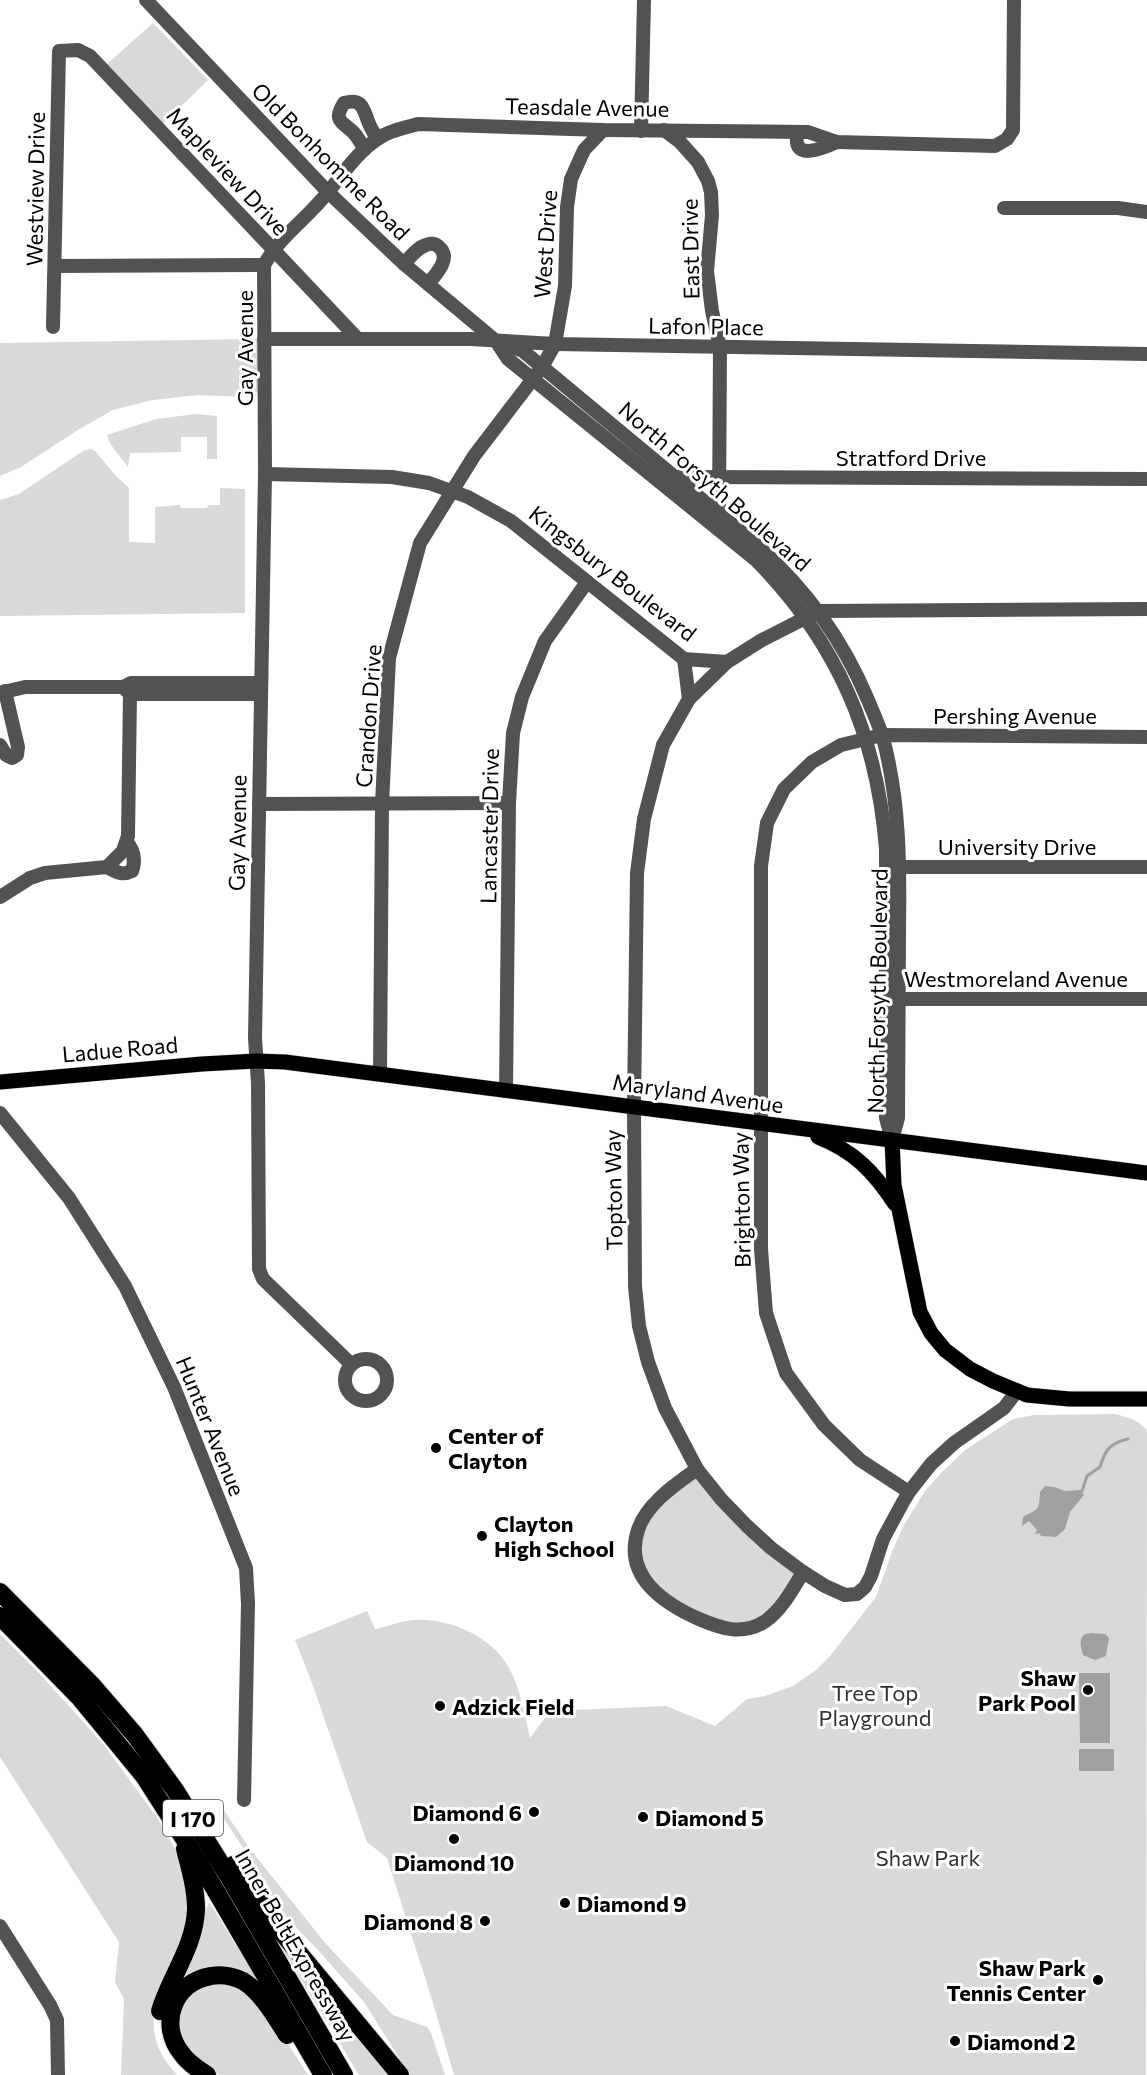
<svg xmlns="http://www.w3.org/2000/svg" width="1147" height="2075" font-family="Commissioner,sans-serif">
  <rect width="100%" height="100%" fill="#fff"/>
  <!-- green -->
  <g fill="#d9d9d9">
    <path d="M153,23L208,80L163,124L107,64Z"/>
    <path d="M260,339V392L249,394L248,397L198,395L153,400L113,410L81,428L21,467L0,476V343Z"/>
    <path d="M196,414L217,416V459H207V437H181V452L130,453L128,467L111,445L107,435L156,419Z"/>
    <path d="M91,449L95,451L116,476L129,488V542L155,543V507L180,505L181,508H207L208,505H220V488L245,489V613L0,616V500L19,494L83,451Z"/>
    <path d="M1115,1414C1128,1417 1139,1420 1147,1431L1146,2075H454L433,2003L387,1858L367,1842L312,1683L295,1640L367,1611L375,1629C385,1627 396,1623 406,1621C440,1615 484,1632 504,1660C520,1683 524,1712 530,1738L550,1711L666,1706L715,1726L747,1699L765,1696L793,1686L816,1670L830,1656L876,1597L893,1549L904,1525L925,1491L940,1474L965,1450L1013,1419L1034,1415Z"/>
    <path d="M697,1469L803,1572L779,1607L746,1629L680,1611L639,1567L645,1516Z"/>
    <path d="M0,1634L39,1673L104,1745L158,1819L183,1863L189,1917L154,2010C152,2040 158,2053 177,2075H121L124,1999L115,1982L119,1942L0,1757Z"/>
    <path d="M221,1806L250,1849L326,1944L393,2015L427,2027L431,2033L445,2075H410L364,2002L317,1949L280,1911L273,1899L267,1884L224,1819Z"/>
    <path d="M209,1902L237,1947L256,1971L264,1986L239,1972L175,1992Z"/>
    <path d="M269,1927L395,2075H359Z"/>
    <path d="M204,1983L239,1984L269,2014L308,2075H220L206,2068L180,2039L177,2012L180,2003Z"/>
  </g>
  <!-- water -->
  <g fill="#a0a0a0">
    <path d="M1045,1486L1054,1487L1065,1491L1080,1490L1084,1495L1070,1512L1065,1529L1056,1537L1041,1536L1039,1533L1035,1534L1037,1530L1029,1521L1022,1526L1023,1517C1039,1508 1039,1511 1040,1492Z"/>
    <path d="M1092,1633L1105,1634L1109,1638L1106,1656L1095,1660L1083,1655C1081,1647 1078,1639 1085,1634Z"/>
    <path d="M1079,1673H1110V1743H1080Z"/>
    <rect x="1079" y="1749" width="35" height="22"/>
  </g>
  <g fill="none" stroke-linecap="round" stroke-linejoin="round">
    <!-- stream -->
    <path stroke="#a0a0a0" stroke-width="3" d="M1082,1491L1087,1476L1100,1467C1105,1450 1110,1443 1128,1439"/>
    <defs>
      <g id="major">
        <path d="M0,1082L202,1064L256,1061L285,1062L1147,1173"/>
        <path d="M818,1137C854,1151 874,1172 895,1204"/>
        <path d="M892,1140L894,1185L920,1312L931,1333L945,1350L970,1369L993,1381L1027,1395L1069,1399H1147"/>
      </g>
      <g id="highway">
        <path d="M0,1592L91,1684L135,1735L175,1790L229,1877L344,2075"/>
        <path d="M0,1616L80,1698L144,1776L199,1862L323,2075"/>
        <path d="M233,1865L283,1934L400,2075"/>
        <path d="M160,2011C170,1977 195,1946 196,1909C196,1889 190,1868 185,1849"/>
        <path d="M207,2075C198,2069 188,2063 182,2054C158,2025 173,1982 211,1976C222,1974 233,1976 243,1981C262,1993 275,2016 287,2035"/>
      </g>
    </defs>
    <!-- major casing -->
    <use href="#major" stroke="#dbdbdb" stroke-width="16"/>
    <!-- highway casing -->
    <use href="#highway" stroke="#dbdbdb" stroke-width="20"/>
    <!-- minor -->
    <g stroke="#525252" stroke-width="14">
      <path d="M146,0L328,192L404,264L496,341L508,359L756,560C837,642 877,735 886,849V1118L892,1140"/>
      <path d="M664,130L680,142L698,162L708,181L711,192L712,215L707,271L712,311L720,347L719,517"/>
      <path d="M641,131L644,0"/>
      <path d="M798,132C790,162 822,149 837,142"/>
      <path d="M365,149C361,144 358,137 353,132C341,121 333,120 344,103C361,98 363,107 368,121C370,127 374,133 377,139"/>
      <path d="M1004,208H1118L1147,212"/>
      <path d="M404,264C410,257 417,248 426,245C430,243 435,243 439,247C452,258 436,274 428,284"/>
      <path d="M264,265L265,474L255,1038L258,1083L259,1269L263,1279L351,1364"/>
      <path d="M55,266L264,265C280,236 308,218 328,192C343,174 358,151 379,138C390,130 405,128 418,124L603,130L808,132L837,142L995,146L1007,139L1013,130L1014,0"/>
      <path d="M53,327L59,51L78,50L90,56L357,338"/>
      <path d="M264,339H471L555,344L1147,354"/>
      <path d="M496,341L523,351L758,546C807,591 842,638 868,700C873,712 879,725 883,738C900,802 900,866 899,932C899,994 898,1056 898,1118L892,1140"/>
      <path d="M265,474L392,477L429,483L468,497L511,521L684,659L727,662L762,640L819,611L1147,609"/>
      <path d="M676,477L1147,479"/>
      <path d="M684,659L689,699L663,745L644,819L637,873L634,1107L635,1286L639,1326L648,1362L665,1408L697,1469L721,1499L747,1526L771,1548L803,1572L825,1586L845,1595L857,1594L865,1587L871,1576L883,1539L903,1502L909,1492L931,1464L954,1443L1004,1408L1017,1391"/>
      <path d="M124,688L130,694H260"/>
      <path d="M0,693L25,687H123L131,683H261"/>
      <path d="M689,699L727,662"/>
      <path d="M0,745L6,755L12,758L17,755L18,747L5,691"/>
      <path d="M259,804L509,803"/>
      <path d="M107,867C116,872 122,876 132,871C136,860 134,851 127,842"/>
      <path d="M891,867H1147"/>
      <path d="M0,897L30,878L45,873L107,867L123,851L128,836L130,694"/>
      <path d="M891,999H1147"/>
      <path d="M380,1074L382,804L389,658L420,543L474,456L542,367L555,344L565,286L567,207L571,179L584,150L603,130"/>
      <path d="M506,1091L509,803L513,733L522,697L545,641L587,582"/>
      <path d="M0,1113L69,1198L125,1286L174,1387L246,1568L248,1604L244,1800"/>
      <circle cx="366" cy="1380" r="21"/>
      <path d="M697,1469C676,1484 646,1504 638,1530C623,1576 663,1603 699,1619C720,1628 742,1636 764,1622C781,1611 793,1589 803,1572"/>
      <path d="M909,1492L860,1460L824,1425L786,1373L766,1313L761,1249V866L767,823L784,789L812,762L841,745L882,735L1147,737"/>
      <path d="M0,1926L50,2005L57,2020L58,2075"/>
    </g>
    <!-- major -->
    <use href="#major" stroke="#000" stroke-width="15"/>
    <!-- highway -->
    <use href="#highway" stroke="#000" stroke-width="18"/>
  </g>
  <!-- markers -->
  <g fill="#000" stroke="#fff" stroke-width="2">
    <circle cx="436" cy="1448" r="6"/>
    <circle cx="482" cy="1536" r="6"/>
    <circle cx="1088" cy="1690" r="6"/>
    <circle cx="440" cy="1706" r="6"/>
    <circle cx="534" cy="1812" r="6"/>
    <circle cx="643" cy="1817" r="6"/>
    <circle cx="454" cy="1839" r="6"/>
    <circle cx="565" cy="1903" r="6"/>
    <circle cx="485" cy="1921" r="6"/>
    <circle cx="1098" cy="1980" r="6"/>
    <circle cx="955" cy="2041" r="6"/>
  </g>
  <g text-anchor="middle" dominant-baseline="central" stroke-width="6" stroke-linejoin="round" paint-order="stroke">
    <!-- shield labels -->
    <rect fill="#fff" stroke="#4c4c4c" stroke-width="1.5" x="163" y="1800" width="60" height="36" rx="4.5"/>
    <g font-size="21" font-weight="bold" fill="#000">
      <text x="193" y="1818">I 170</text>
    </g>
    <!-- street labels -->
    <g font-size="22" fill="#000" stroke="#fff">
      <text transform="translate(587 107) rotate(1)">Teasdale Avenue</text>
      <text transform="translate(331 161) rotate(45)">Old Bonhomme Road</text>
      <text transform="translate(228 171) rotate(47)">Mapleview Drive</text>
      <text transform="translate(35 189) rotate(-89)">Westview Drive</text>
      <text transform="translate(545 244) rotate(-86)">West Drive</text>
      <text transform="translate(690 249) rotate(-91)">East Drive</text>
      <text transform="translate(706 326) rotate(1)">Lafon Place</text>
      <text transform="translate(244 348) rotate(-90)">Gay Avenue</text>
      <text x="911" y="457">Stratford Drive</text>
      <text transform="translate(715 486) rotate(41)">North Forsyth Boulevard</text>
      <text transform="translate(613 573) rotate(38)">Kingsbury Boulevard</text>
      <text x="1015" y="715">Pershing Avenue</text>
      <text transform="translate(368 716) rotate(-86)">Crandon Drive</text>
      <text transform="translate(489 826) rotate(-89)">Lancaster Drive</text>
      <text transform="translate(237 833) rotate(-89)">Gay Avenue</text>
      <text x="1017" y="846">University Drive</text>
      <text x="1016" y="978">Westmoreland Avenue</text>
      <text transform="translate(877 991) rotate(-89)">North Forsyth Boulevard</text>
      <text transform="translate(120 1049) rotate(-5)">Ladue Road</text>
      <text transform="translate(698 1093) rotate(8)">Maryland Avenue</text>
      <text transform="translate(613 1190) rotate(-91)">Topton Way</text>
      <text transform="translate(741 1200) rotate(-91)">Brighton Way</text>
      <text transform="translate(211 1426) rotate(68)">Hunter Avenue</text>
      <text transform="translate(296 1945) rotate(60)">Inner Belt Expressway</text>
    </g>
    <!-- poi labels -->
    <g font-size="22" font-weight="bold" fill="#000" stroke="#fff" text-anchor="start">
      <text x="448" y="1435">Center of<tspan x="448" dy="25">Clayton</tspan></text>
      <text x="494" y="1523">Clayton<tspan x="494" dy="25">High School</tspan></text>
      <text x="1076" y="1677" text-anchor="end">Shaw<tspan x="1076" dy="25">Park Pool</tspan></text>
      <text x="452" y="1706">Adzick Field</text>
      <text x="522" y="1812" text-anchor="end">Diamond 6</text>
      <text x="655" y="1817">Diamond 5</text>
      <text x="454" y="1862" text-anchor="middle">Diamond 10</text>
      <text x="577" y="1903">Diamond 9</text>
      <text x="473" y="1921" text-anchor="end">Diamond 8</text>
      <text x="1086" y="1967" text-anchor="end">Shaw Park<tspan x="1086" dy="25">Tennis Center</tspan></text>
      <text x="967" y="2041">Diamond 2</text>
    </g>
    <!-- park labels -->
    <g font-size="22" fill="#303030" stroke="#fff">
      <text x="875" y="1692">Tree Top<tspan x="875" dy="25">Playground</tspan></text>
      <text x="928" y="1857">Shaw Park</text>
    </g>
  </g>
</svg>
